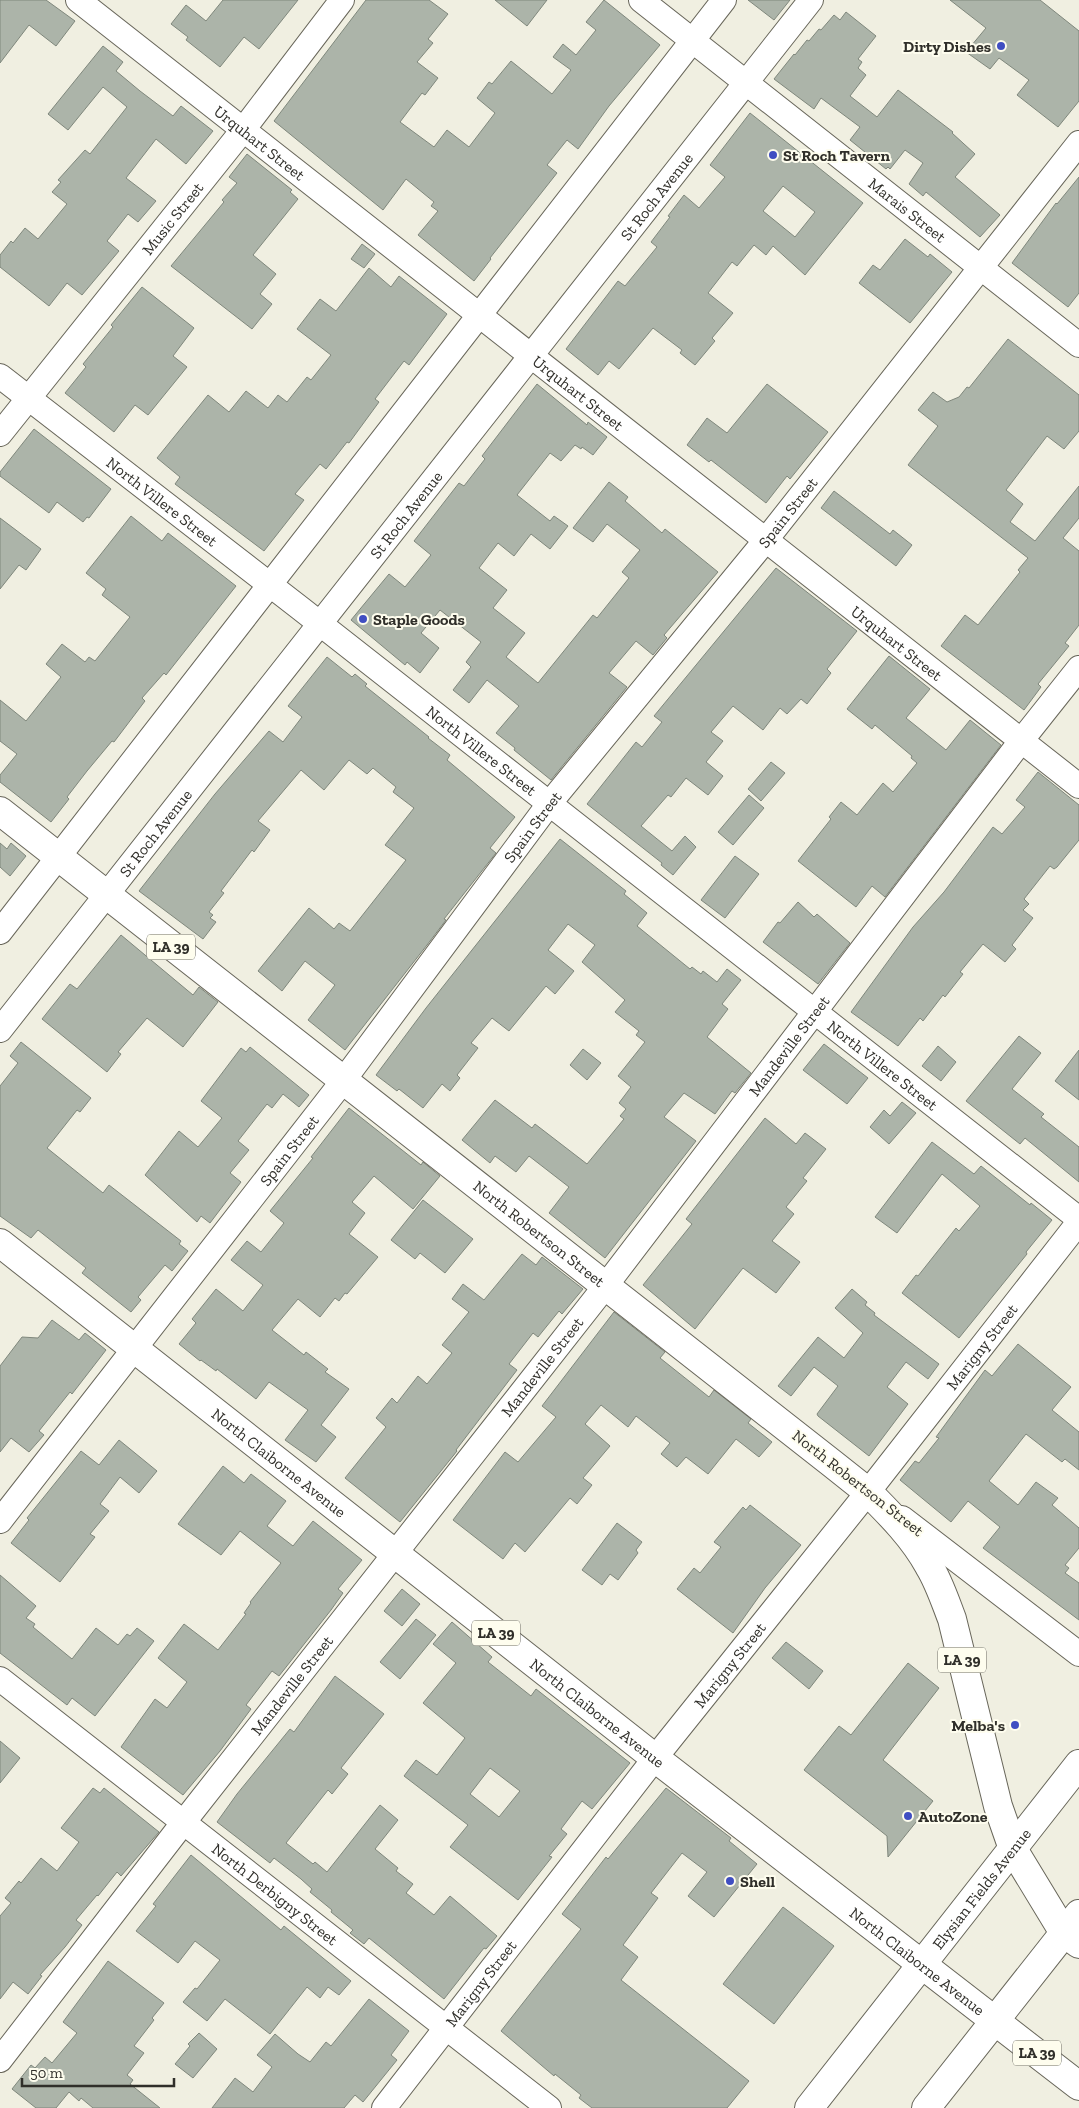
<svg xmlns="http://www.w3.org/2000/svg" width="1079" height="2108" font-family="'Zilla Slab',serif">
  <rect width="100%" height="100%" fill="#f0efe1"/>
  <!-- building -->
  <g fill="#acb4a9" stroke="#7f877c" fill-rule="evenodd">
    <path d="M0,0H46L75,21L56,46L29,25L0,63Z"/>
    <path d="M223,0H298L259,49L244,37L220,67L186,40L188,37L171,24L186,5L206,21Z"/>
    <path d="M366,0H429L448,14L428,39L433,43L417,62L438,78L425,95L422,93L400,122L434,147L447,130L469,147L495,113L477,98L489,82L492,84L511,61L552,94L571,70L553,57L563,44L576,55L596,30L586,22L604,0L660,45L609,106L578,149L567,140L547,165L557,173L490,258L491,259L474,281L418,235L438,211L431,206L434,202L406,179L383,210L274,121Z"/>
    <path d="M495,0H547L527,26Z"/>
    <path d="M748,0H790L774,20Z"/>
    <path d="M950,0H1040L1079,31V101L1058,127L1017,95L1029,80L999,58L990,69L966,52L986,28Z"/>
    <path d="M846,12L876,36L858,59L862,62L858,68L866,75L850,96L877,117L898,90L953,132L952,133L975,154L955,177L1000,215L980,237L926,192L923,196L909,184L923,163L905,150L890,169L888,167L886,169L850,140L860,127L821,98L814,109L774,79L794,54L795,55L807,40L809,41L819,29L821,30L834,15L840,20Z"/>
    <path d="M103,46L123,62L116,71L140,91L173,116L181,106L213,131L186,164L156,139L126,178L156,201L138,222L128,214L107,241L119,251L82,295L67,283L49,306L0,267V255L11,241L13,243L25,228L38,239L67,204L52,192L61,182L58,180L85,150L90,154L127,107L103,87L68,130L48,114Z"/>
    <path d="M750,113L863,203L805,275L773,246L766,255L754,245L737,266L732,262L708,293L733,313L712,338L715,341L695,365L680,353L682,350L653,328L619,369L609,361L598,375L566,349L618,281L625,286L657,247L651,242L670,217L668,216L684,195L699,208L725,177L710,165ZM783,186L815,212L795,237L763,211Z"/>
    <path d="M247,154L292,190L290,192L298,199L253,255L276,274L260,294L272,304L252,329L171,266L224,202L222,200L237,183L229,177Z"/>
    <path d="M1079,177V293L1068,307L1012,263L1056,203L1057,204Z"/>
    <path d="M905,239L928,257L930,254L952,272L910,323L859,283L873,265L880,270Z"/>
    <path d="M362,244L375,254L364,268L351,259Z"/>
    <path d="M369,268L391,287L399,276L447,314L409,365L404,361L375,399L379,402L349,443L347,442L326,469L320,464L295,494L304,500L264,551L175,484L180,477L157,458L208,395L229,412L246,391L268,408L278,395L287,402L307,377L311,380L331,355L297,329L320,299L336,311Z"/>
    <path d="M142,287L194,328L173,356L187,367L148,415L135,405L114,432L65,393L86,367L83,364L113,327L111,325Z"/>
    <path d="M1008,339L1079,395V431L1064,449L1047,436L1006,490L1023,504L1010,522L1035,541L1079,486V518L1063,538L1079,551V625L1065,643L1069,646L1038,684L1041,687L1024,710L941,646L965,615L978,625L1020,572L1018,570L1028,558L908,465L938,426L918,410L933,392L947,402L959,397L967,387L969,388Z"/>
    <path d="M537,384L587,425L588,422L607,437L593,455L582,447L581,449L575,445L561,461L550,453L517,495L550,521L554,516L568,526L550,549L531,534L514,556L498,543L479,568L507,590L493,608L525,633L506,657L538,683L593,615L597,618L629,578L622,572L640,550L607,524L593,542L573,528L609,482L628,497L625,501L662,533L665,529L718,572L664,635L667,638L653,655L636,641L609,673L627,687L551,780L514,750L515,748L496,733L519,706L487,680L469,703L453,690L471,667L466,662L481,642L440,610L421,633L439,648L420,673L407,662L405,665L351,620L389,574L405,587L431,555L414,541L459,483L464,486L485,459L482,456Z"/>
    <path d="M767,384L828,432L790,479L787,476L766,503L711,460L709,462L687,445L707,418L727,433Z"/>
    <path d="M34,429L111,489L89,518L87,517L83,522L57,502L49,513L0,476V472Z"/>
    <path d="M834,491L890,534L893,530L912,545L896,566L821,508Z"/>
    <path d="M131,516L162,541L168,533L236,586L166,675L164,673L142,698L145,701L114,742L112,741L87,771L67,797L69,799L51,822L0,782V775L17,754L0,741V700L26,721L61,677L46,664L62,644L85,662L89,657L95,661L130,617L102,595L106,589L86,573Z"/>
    <path d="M0,518L41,549L26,570L19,565L0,589Z"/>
    <path d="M776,568L857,631L827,669L831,673L807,704L801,699L787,714L780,708L763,730L733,706L711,732L723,741L706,762L723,776L708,795L686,778L671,797L668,795L641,826L672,851L685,836L696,847L673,875L661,865L662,863L587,804L636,742L642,747L662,722L654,716Z"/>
    <path d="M889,656L930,689L906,718L946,750L970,720L1001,745L885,897L872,886L856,907L798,861L831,819L829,817L841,802L857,815L883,783L893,792L917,763L911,758L912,756L875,725L872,729L847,709Z"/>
    <path d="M327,657L352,677L355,674L367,684L365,686L429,737L428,738L450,755L447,760L515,817L490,848L496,853L444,919L446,920L427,945L345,1050L308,1020L335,985L305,961L282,991L258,971L309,908L334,929L339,923L350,931L406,860L385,845L414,808L393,792L396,787L373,768L367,774L349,760L324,790L301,770L258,821L270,830L254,852L252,850L221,891L224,893L209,912L213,915L210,918L216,922L203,939L139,891L215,794L269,731L283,742L302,717L288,706Z"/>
    <path d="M771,762L785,773L761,801L748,789Z"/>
    <path d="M1038,772L1079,805V840L1057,867L1054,869L1050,866L1024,899L1029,904L1023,910L1033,918L1012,945L1016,949L1005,962L983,944L960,972L963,974L945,997L943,995L923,1021L920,1018L898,1046L851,1012L913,927L944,892L993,827L1002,834L1025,807L1016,800Z"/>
    <path d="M749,795L764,808L733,845L718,832Z"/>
    <path d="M560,839L626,891L624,894L647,913L637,926L690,969L692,967L701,974L703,971L717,982L727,969L741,980L722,1004L728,1009L707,1037L751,1073L735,1093L732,1091L715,1114L684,1093L664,1117L696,1141L605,1258L549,1213L569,1187L529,1156L516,1172L495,1156L490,1163L462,1140L495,1100L532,1128L535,1124L587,1164L624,1119L620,1116L626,1109L619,1103L631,1087L618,1076L645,1042L636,1035L639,1031L615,1012L625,1000L582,962L595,945L568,924L548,950L574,971L555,994L546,986L509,1031L492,1018L471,1043L478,1048L457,1075L460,1078L450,1091L442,1084L423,1108L399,1089L397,1091L376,1075L426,1008Z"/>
    <path d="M0,843L7,849L11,843L26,856L10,876L0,867Z"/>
    <path d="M735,856L759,874L725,918L701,900Z"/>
    <path d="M798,902L814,917L817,914L850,943L818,984L763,942L778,922L780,923Z"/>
    <path d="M121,935L193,995L199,987L218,1002L183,1047L147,1018L118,1052L121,1054L107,1072L42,1019L70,984L77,989Z"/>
    <path d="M1019,1036L1041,1053L1012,1089L1044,1114L1041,1117L1079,1147V1182L1025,1138L1020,1144L966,1101Z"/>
    <path d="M21,1042L91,1098L80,1112L77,1110L47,1148L103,1193L109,1185L181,1241L179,1244L188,1251L172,1271L165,1265L138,1297L141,1300L131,1312L82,1273L86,1268L38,1230L31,1238L0,1216V1086L18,1063L10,1056Z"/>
    <path d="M824,1044L868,1078L847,1104L803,1070Z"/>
    <path d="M938,1046L956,1062L941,1081L922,1066Z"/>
    <path d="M250,1047L309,1095L299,1107L283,1094L272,1108L267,1104L238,1141L249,1150L230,1173L241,1182L210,1223L201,1216L197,1222L145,1175L179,1131L198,1147L222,1118L201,1101L241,1048L246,1052Z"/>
    <path d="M583,1049L601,1063L587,1080L570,1065Z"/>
    <path d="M1079,1050V1100L1055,1081Z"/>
    <path d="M902,1102L916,1113L889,1144L870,1127L884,1110L890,1116Z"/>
    <path d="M349,1108L421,1165L423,1162L440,1176L413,1209L374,1176L352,1202L365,1213L349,1234L378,1257L347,1294L345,1293L339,1301L335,1298L320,1317L298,1299L272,1330L304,1355L306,1352L328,1369L325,1372L349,1389L321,1425L336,1437L316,1462L285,1440L308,1410L269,1382L256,1399L217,1369L216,1371L201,1360L200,1361L179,1344L196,1323L192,1319L216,1289L243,1311L263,1285L231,1260L247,1241L261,1252L284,1223L270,1211L313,1158L311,1157Z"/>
    <path d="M765,1118L796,1144L805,1133L826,1149L803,1178L807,1181L786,1207L794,1214L772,1241L800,1262L776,1293L743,1268L695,1329L643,1285L692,1224L686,1219Z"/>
    <path d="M932,1142L974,1174L981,1166L1030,1205L1031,1203L1052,1220L1026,1252L1027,1254L959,1338L902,1293L916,1275L918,1276L956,1228L959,1231L980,1206L942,1174L897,1233L875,1217Z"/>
    <path d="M423,1200L473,1239L445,1273L420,1253L415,1259L391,1240Z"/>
    <path d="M522,1254L536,1265L542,1257L583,1289L562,1314L559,1311L538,1337L533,1333L509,1364L517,1370L456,1450L457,1451L400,1522L345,1478L386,1427L376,1418L392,1398L397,1403L418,1376L427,1384L452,1353L442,1345L469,1312L452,1299L463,1284L484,1300Z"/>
    <path d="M852,1289L867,1302L865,1305L875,1313L874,1315L939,1364L928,1379L906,1362L887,1387L908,1404L869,1456L818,1416L817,1414L838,1386L814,1367L791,1396L778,1386L818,1337L844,1358L863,1333L835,1308Z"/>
    <path d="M614,1312L665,1352L660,1358L709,1397L714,1390L751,1419L748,1423L772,1442L759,1457L736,1439L708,1474L686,1457L677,1467L661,1454L670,1443L636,1416L628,1427L601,1405L585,1424L610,1446L583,1478L592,1485L577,1504L570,1498L525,1552L515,1543L503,1559L453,1520L505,1452L518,1462L556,1417L542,1406Z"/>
    <path d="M52,1320L79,1340L85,1333L106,1350L72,1394L70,1392L39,1431L44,1435L29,1452L11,1438L0,1452V1366L22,1337L38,1338Z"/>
    <path d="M1018,1344L1071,1387L1052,1410L1079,1432V1470L1065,1459L1062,1462L1026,1434L989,1481L1018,1505L1036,1482L1058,1498L1052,1505L1079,1528V1548L1065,1565L1069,1568L1065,1573L1079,1583V1620L983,1548L1000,1527L968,1501L951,1522L900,1480L915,1461L919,1463L939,1438L936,1437L985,1370L992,1376Z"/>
    <path d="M119,1440L157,1471L139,1493L120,1477L100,1504L109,1511L90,1534L95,1537L60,1582L11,1543L29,1520L27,1518L81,1451L99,1465Z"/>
    <path d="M223,1466L244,1483L251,1474L286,1501L267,1526L293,1546L313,1521L362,1560L338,1589L343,1593L331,1610L279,1676L272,1671L246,1705L251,1709L220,1751L183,1795L121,1747L155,1699L167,1708L187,1682L158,1658L184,1624L218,1650L246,1614L244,1613L251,1603L250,1602L281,1563L240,1531L221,1555L178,1524Z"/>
    <path d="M750,1505L801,1545L765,1588L733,1633L677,1589L694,1568L700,1573L721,1547L714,1542L743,1507L746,1510Z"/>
    <path d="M617,1523L642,1542L636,1550L638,1553L618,1580L610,1574L602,1585L582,1570Z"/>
    <path d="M0,1575L36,1606L26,1618L35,1624L33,1627L72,1659L96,1628L118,1645L127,1634L130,1636L137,1628L154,1641L95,1716L72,1698L67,1705L0,1653Z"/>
    <path d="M402,1589L420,1604L402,1626L384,1611Z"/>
    <path d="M416,1619L436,1635L400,1679L380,1662Z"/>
    <path d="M452,1622L492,1657L488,1662L531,1696L536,1689L630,1763L592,1809L582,1801L561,1829L567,1834L549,1856L552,1857L518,1900L450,1847L468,1825L404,1776L416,1760L437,1775L465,1738L423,1703L456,1663L433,1644ZM490,1768L520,1791L499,1817L470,1794Z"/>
    <path d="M786,1642L823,1671L809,1689L772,1658Z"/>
    <path d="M908,1663L939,1688L883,1760L933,1801L888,1857L887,1836L804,1770L839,1726L851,1735Z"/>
    <path d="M335,1676L384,1714L341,1768L348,1774L332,1794L328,1790L286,1843L313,1864L315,1862L327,1872L380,1805L398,1820L375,1849L398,1868L396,1871L413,1884L406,1893L434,1915L450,1896L497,1936L486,1949L484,1948L444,1999L369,1938L364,1944L350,1933L353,1930L331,1912L332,1910L310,1892L312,1889L301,1879L274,1858L270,1863L217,1822L237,1794L290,1729L294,1732Z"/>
    <path d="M0,1741L20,1758L0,1783Z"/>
    <path d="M93,1788L100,1793L104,1788L159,1832L121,1876L117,1872L98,1896L97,1895L76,1920L82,1925L65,1947L40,1975L42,1976L28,1994L13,1982L0,1999V1916L11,1903L5,1898L19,1881L21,1883L41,1858L57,1871L79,1842L61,1828Z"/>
    <path d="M666,1788L731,1838L729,1841L757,1864L714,1917L688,1896L707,1872L682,1853L651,1893L658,1898L623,1945L638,1957L621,1980L749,2081L727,2108H592L579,2098L581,2095L555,2074L554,2076L501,2031L581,1929L562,1914L606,1857L608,1859Z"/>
    <path d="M191,1855L281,1930L284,1926L351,1981L339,1995L328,1987L320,1998L307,1987L270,2034L225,1999L207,2021L183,2002L195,1988L197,1989L220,1960L195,1941L178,1963L136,1931L156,1906L153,1904Z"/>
    <path d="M783,1907L834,1946L774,2024L723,1984Z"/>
    <path d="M108,1961L164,2003L152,2018L154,2020L134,2046L144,2053L127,2075L133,2080L130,2084L160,2108H93L81,2098L79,2101L69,2092L56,2108H36L12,2089L31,2065L35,2068L45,2057L52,2063L77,2033L63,2022Z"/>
    <path d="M369,1999L409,2031L391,2055L397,2060L363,2102L355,2095L344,2108H212L235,2078L253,2092L272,2067L257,2055L275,2034L298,2054L310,2062L326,2042L331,2046Z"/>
    <path d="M199,2033L217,2049L193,2078L175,2064L190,2046L188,2044Z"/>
  </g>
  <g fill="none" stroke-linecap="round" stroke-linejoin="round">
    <defs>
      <g id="street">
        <path id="s1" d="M78,0L1079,786"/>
        <path id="s2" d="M641,0L1079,345"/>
        <path id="s3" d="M0,376L300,608L1079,1219"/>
        <path id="s4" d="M0,434L243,130L342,0"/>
        <path d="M0,932L724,0"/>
        <path id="s5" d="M0,1030L811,0"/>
        <path d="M902,1518L1079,1654"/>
        <path id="s6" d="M0,1521L343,1081L549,804L765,541L1079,143"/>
        <path id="s7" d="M0,1679L549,2108"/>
        <path id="s8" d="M0,2060L183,1823L607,1284L1021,741L1079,668"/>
        <path id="s9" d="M384,2108L655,1758L868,1492L1079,1222"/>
      </g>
      <g id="secondary">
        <path id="s10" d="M809,2108L1079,1764"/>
        <path d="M926,2108L1079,1914"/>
      </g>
      <g id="primary">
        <path id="s11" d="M0,811C288,1039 580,1263 868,1492C890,1514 914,1538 929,1566C939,1582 945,1601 952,1619L998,1806L1013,1849L1064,1933L1079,1944"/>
        <path id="s12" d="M0,1243L655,1758L1079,2086"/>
      </g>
    </defs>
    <!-- street casing -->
    <use href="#street" stroke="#68665a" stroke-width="26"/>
    <!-- secondary casing -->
    <use href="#secondary" stroke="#68665a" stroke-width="30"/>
    <!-- primary casing -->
    <use href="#primary" stroke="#68665a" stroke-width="30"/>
    <!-- street -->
    <use href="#street" stroke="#fff" stroke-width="24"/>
    <!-- secondary -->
    <use href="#secondary" stroke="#fff" stroke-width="28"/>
    <!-- primary -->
    <use href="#primary" stroke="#fff" stroke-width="28"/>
  </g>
  <!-- markers -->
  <g fill="#404ec2" stroke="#fefdee" stroke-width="2">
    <circle cx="1001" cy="46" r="5"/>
    <circle cx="773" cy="155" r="5"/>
    <circle cx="363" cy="619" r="5"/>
    <circle cx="1015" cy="1725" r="5"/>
    <circle cx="908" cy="1816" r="5"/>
    <circle cx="730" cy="1881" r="5"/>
  </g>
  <g text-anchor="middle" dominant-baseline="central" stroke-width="4" stroke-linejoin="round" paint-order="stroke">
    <!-- shield labels -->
    <g fill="#fefdee" stroke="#6e6d65" stroke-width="1">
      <rect x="147" y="934.5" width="48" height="25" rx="4"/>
      <rect x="472" y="1620.5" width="48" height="25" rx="4"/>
      <rect x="938" y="1647.5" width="48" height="25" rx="4"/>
      <rect x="1013" y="2040.5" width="48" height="25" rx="4"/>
    </g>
    <g font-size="15" font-weight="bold" fill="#302f2a">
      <text x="171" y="947">LA 39</text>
      <text x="496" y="1633">LA 39</text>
      <text x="962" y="1660">LA 39</text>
      <text x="1037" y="2053">LA 39</text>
    </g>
    <!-- poi labels -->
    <g font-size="16" font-weight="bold" fill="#302f2a" stroke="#fefdee" text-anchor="start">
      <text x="991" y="46" text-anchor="end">Dirty Dishes</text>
      <text x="783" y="155">St Roch Tavern</text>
      <text x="373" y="619">Staple Goods</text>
      <text x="1005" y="1725" text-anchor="end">Melba's</text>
      <text x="918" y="1816">AutoZone</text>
      <text x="740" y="1881">Shell</text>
    </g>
    <!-- street labels -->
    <g font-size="16" fill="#302f2a" stroke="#fefdee">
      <text stroke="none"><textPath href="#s1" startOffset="231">Urquhart Street</textPath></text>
      <text stroke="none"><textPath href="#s5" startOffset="1061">St Roch Avenue</textPath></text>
      <text stroke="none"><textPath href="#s2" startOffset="339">Marais Street</textPath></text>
      <text stroke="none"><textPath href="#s4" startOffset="276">Music Street</textPath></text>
      <text stroke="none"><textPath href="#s1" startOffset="636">Urquhart Street</textPath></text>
      <text stroke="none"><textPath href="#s3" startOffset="205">North Villere Street</textPath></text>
      <text stroke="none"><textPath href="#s6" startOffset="1280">Spain Street</textPath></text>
      <text stroke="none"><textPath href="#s5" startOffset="656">St Roch Avenue</textPath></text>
      <text stroke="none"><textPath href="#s1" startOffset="1041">Urquhart Street</textPath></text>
      <text stroke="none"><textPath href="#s3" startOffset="610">North Villere Street</textPath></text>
      <text stroke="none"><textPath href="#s6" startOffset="875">Spain Street</textPath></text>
      <text stroke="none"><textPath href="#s5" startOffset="251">St Roch Avenue</textPath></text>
      <text stroke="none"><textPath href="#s8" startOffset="1285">Mandeville Street</textPath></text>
      <text stroke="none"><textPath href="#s3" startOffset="1120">North Villere Street</textPath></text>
      <text stroke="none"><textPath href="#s6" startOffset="470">Spain Street</textPath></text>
      <text stroke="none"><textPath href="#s11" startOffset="685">North Robertson Street</textPath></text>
      <text stroke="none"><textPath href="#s9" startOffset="968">Marigny Street</textPath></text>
      <text stroke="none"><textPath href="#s8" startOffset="880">Mandeville Street</textPath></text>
      <text stroke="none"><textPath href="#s12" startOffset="355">North Claiborne Avenue</textPath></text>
      <text transform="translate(858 1483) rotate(38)">North Robertson Street</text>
      <text stroke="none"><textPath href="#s9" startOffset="562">Marigny Street</textPath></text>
      <text stroke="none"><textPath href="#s8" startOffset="475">Mandeville Street</textPath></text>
      <text stroke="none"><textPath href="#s12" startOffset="760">North Claiborne Avenue</textPath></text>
      <text stroke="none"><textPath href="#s10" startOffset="279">Elysian Fields Avenue</textPath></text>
      <text stroke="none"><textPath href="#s7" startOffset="349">North Derbigny Street</textPath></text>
      <text stroke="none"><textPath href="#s12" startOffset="1165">North Claiborne Avenue</textPath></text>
      <text stroke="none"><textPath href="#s9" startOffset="158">Marigny Street</textPath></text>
    </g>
  </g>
  <!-- scale -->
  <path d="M22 2078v8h152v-8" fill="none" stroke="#302f2a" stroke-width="2.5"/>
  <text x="30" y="2078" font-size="15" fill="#302f2a" stroke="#fefdee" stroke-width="4" paint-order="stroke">50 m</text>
</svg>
